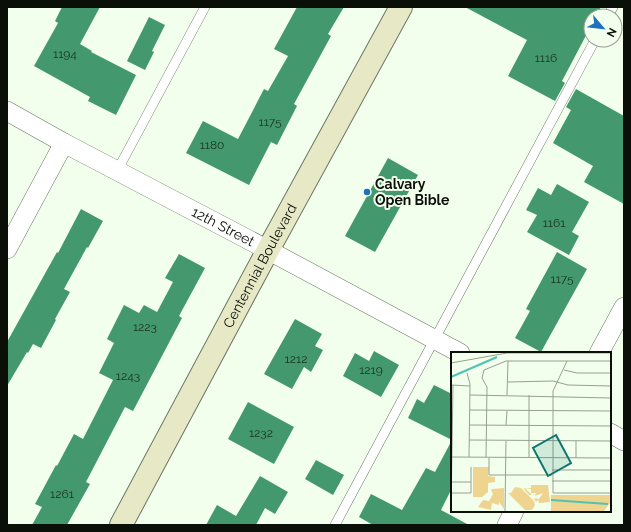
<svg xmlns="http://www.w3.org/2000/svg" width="631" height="532" font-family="Raleway,sans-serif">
  <rect width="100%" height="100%" fill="#f3ffed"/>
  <!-- building -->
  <g fill="#43996d">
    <path d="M62,7H100L80,44L92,51L91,52L136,75L116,115L88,101L90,97L34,66L58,23L55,21Z"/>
    <path d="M297,7H344L328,34L331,36L294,104L297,106L277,145L271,142L249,185L186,153L203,121L238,139L264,89L268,91L288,56L274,49Z"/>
    <path d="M465,7H601L596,16H591V26L562,81L565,83L555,101L508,76L527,40Z"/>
    <path d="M149,17L165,25L152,51L154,52L145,70L127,61Z"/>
    <path d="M576,89L624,116V204L584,182L593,166L553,143L571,110L566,107Z"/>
    <path d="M388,158L418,175L375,252L345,236Z"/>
    <path d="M557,184L589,202L572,232L579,236L569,255L527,232L537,215L526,210L538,188L551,195Z"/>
    <path d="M81,209L103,221L88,248L87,247L64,289L70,292L55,319L56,320L41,348L33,344L28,353L27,352L7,386V342L57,252L58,253Z"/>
    <path d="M557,252L587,269L541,352L515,338L530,311L526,309Z"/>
    <path d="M179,254L205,268L179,316L182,318L133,411L125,407L86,482L90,484L67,525H32L42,507L35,504L56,465L57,466L74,434L83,439L113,380L99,373L114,343L107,339L124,305L139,313L144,305L157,312L173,282L165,278Z"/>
    <path d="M295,319L322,334L315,346L323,350L311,372L304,367L292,389L264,374Z"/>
    <path d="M374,351L399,365L381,397L343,376L355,353L369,361Z"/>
    <path d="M434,385L452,394V488L441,510L469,525H373L359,517L371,494L402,510L426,468L435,472L452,440L408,418L417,399L424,403Z"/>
    <path d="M248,402L294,427L274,464L228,439Z"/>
    <path d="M316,460L344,475L333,495L305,479Z"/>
    <path d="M260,476L288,492L275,514L265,508L256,525H206L217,505L236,516Z"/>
  </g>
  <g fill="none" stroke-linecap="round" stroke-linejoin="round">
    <defs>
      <g id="lane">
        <path d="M608,16L613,7"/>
        <path d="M117,171L205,7"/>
        <path d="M335,525L595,40"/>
      </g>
      <g id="street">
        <path id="s1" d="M7,111L64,143L249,240L460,353"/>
        <path d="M7,249L64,143"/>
        <path d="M599,353L624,307"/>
        <path d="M610,433L624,441"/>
        <path d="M507,525L514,511"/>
      </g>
      <g id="secondary">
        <path id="s2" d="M121,525L268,250L401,7"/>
      </g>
    </defs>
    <!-- lane casing -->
    <use href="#lane" stroke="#6a7764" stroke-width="10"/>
    <!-- street casing -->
    <use href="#street" stroke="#6a7764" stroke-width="20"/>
    <!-- secondary casing -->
    <use href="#secondary" stroke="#6a7764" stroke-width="24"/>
    <!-- lane -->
    <use href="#lane" stroke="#fff" stroke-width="9"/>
    <!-- street -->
    <use href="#street" stroke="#fff" stroke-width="19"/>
    <!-- secondary -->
    <use href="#secondary" stroke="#e7e9c6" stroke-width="22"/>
  </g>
  <!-- markers -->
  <circle fill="#1f70bf" stroke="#f3ffed" stroke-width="1.5" cx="367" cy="192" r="4"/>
  <g text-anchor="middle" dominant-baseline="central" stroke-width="4" stroke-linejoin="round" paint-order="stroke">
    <!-- number labels -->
    <g font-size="12" fill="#183221">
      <text x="65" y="54">1194</text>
      <text x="546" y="58">1116</text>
      <text x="270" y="122">1175</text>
      <text x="212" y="145">1180</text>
      <text x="554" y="223">1161</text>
      <text x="562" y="279">1175</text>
      <text x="145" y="327">1223</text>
      <text x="296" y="359">1212</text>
      <text x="371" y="370">1219</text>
      <text x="128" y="376">1243</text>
      <text x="261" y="433">1232</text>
      <text x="62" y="494">1261</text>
    </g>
    <!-- poi labels -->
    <g font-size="14" font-weight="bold" fill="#0a0f08" stroke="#f3ffed" text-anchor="start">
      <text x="375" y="184">Calvary<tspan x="375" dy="16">Open Bible</tspan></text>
    </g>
    <!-- street labels -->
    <g font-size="14" fill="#0a0f08" stroke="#f3ffed">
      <text stroke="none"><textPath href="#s1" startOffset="245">12th Street</textPath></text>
      <text stroke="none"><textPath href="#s2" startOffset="294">Centennial Boulevard</textPath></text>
    </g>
  </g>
  <!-- overview -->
  <g transform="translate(451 352)">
    <rect width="160" height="160" fill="#f3ffed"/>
    <path d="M22,115H38L37,124L44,125V130L37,131V140L31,145H22ZM80,133H97L99,150L88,151L87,148L85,150L83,146L88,147L92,141L84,144L85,141H80V137L74,136L81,143H78L73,137V136H80ZM64,135L70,136L83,149L84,153L81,158H74L57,141H60ZM53,136V157L48,150V153L41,151L40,158L27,155L32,148L38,149L42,142L40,138L41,137ZM100,143H160V150L152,160H100Z" fill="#efd48f"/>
    <path fill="none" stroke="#4fc3b2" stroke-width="2" d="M0,25L46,5M100,148L157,152"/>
    <path fill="none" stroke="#969f91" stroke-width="1" d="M116,9L102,39V141H160M0,11L56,1H160M113,18L126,21H160M16,21L19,32L18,105M57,30L102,29L117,33L160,34M0,33L19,34M19,43L160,46M56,43L57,9M78,43V106M19,58L160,59M19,73L160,74M55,73L56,59M18,88L160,89M0,105L160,106M35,105L36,35L31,26L33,18L55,9H160M38,106V123H101M125,106V89M101,118H160M101,129H160M1,130H20M1,141H20V115M0,160L2,33M54,160L55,89"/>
    <path fill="#0f766e" fill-opacity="0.15" stroke="#0f766e" stroke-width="2" d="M105,83L120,111L97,124L82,96Z"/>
    <rect width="160" height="160" fill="none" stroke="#0a0f08" stroke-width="2"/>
  </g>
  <!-- border -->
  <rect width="631" height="532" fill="none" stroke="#0a0f08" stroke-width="16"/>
  <!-- north arrow -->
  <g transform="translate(603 28) rotate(118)"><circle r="19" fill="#f3ffed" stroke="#969f91"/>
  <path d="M0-3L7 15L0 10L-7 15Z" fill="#1f70bf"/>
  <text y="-6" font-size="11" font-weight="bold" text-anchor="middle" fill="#0a0f08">N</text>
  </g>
</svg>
